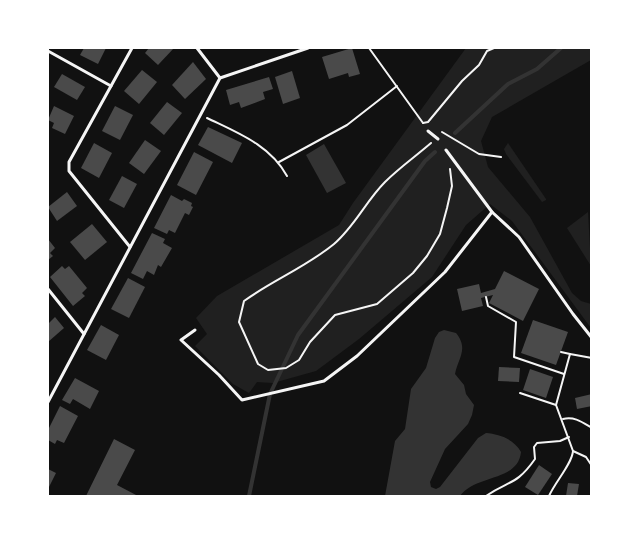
<svg xmlns="http://www.w3.org/2000/svg" width="639" height="544" font-family="'DM Sans',sans-serif">
  <rect width="100%" height="100%" fill="#111"/>
  <!-- green -->
  <g fill="#202020">
    <path d="M466,48H591V60L492,117L481,141L488,167L530,217L572,293L581,301L591,304V328L512,221L490,204L466,225L432,277L359,339L316,371L273,383L257,382L249,393L233,384L195,346L207,334L196,318L217,296L339,225L353,203Z"/>
    <path d="M508,143L546,199V200L542,202L506,154L504,149Z"/>
    <path d="M588,212L591,266L567,228Z"/>
  </g>
  <!-- water -->
  <g fill="#333">
    <path d="M324,144L346,183L327,193L306,155Z"/>
    <path d="M444,330L456,333C469,349 458,358 455,374L464,385L466,394L474,405L472,415L468,424L445,449L430,482L431,487L436,489L440,487L478,438L486,433C499,434 514,439 521,452C518,482 476,474 460,496H385L395,441L405,429L411,389L426,368L435,338L439,332Z"/>
  </g>
  <g fill="none" stroke-linecap="round" stroke-linejoin="round">
    <!-- stream -->
    <g stroke="#333" stroke-width="4">
      <path d="M455,133L508,84L537,69L561,48"/>
      <path d="M249,496L270,394L298,335L425,161L435,152"/>
    </g>
  </g>
  <!-- building -->
  <g fill="#4a4a4a">
    <path d="M84,48H106L98,64L80,55Z"/>
    <path d="M149,48H174L158,65L145,53Z"/>
    <path d="M352,48L360,74L349,77L348,73L329,79L322,57Z"/>
    <path d="M193,62L206,79L185,99L172,85Z"/>
    <path d="M142,70L157,82L139,104L124,91Z"/>
    <path d="M292,71L300,98L283,104L275,77Z"/>
    <path d="M62,74L85,87L77,100L54,87Z"/>
    <path d="M269,77L273,89L263,92L265,99L241,108L239,102L230,105L226,90Z"/>
    <path d="M167,102L182,113L164,135L150,123Z"/>
    <path d="M54,106L74,116L65,134L52,128L54,123L48,120Z"/>
    <path d="M115,106L133,115L120,140L102,131Z"/>
    <path d="M208,127L242,143L232,163L198,145Z"/>
    <path d="M145,140L161,151L144,174L129,163Z"/>
    <path d="M94,143L112,153L99,178L81,168Z"/>
    <path d="M194,152L213,162L196,195L177,185Z"/>
    <path d="M122,176L137,184L124,208L109,200Z"/>
    <path d="M67,192L77,206L57,221L48,207Z"/>
    <path d="M171,195L182,201L184,199L192,203L191,206L193,207L189,215L185,213L175,233L169,230L167,234L154,228Z"/>
    <path d="M92,224L107,242L85,260L70,242Z"/>
    <path d="M152,233L165,239L163,243L172,248L161,267L158,265L154,275L147,271L143,279L131,273Z"/>
    <path d="M48,239L55,248L50,253L53,256L48,260Z"/>
    <path d="M62,266L65,269L69,266L87,288L82,293L85,296L73,306L50,277Z"/>
    <path d="M504,271L539,289L523,321L489,303L493,295L481,298L483,306L462,311L457,289L479,284L481,293L495,289Z"/>
    <path d="M128,278L145,287L129,318L111,309Z"/>
    <path d="M55,317L64,328L48,342V324Z"/>
    <path d="M533,320L568,332L556,365L521,353Z"/>
    <path d="M101,325L119,335L106,360L87,350Z"/>
    <path d="M499,367L520,368L519,382L498,381Z"/>
    <path d="M530,369L553,377L546,398L523,390Z"/>
    <path d="M75,378L99,391L90,409L73,399L70,404L62,400Z"/>
    <path d="M592,394V406L577,409L575,398Z"/>
    <path d="M60,406L78,416L64,443L57,440L55,444L48,440V430Z"/>
    <path d="M114,439L135,450L117,485L138,496H86Z"/>
    <path d="M539,465L552,474L538,495L525,487Z"/>
    <path d="M48,469L56,473L48,489Z"/>
    <path d="M568,483L579,484L577,496H566Z"/>
  </g>
  <g fill="none" stroke-linecap="round" stroke-linejoin="round">
    <!-- path -->
    <g stroke="#f5f5f5" stroke-width="2">
      <path d="M369,48L423,123"/>
      <path d="M207,118C238,133 270,145 287,176"/>
      <path d="M423,123L428,122L462,81L479,65L487,51L494,48"/>
      <path d="M442,132L479,154L501,157"/>
      <path d="M431,143C416,156 399,168 385,182C366,201 355,226 334,244C306,267 273,280 244,301L239,322L258,364L268,370L286,368L299,360L310,342L335,315L377,304L413,273L427,256L440,234L447,208L452,186L450,169"/>
      <path d="M279,162L347,125L397,86"/>
      <path d="M486,297L488,306L516,322L514,357L564,374"/>
      <path d="M561,352L570,354"/>
      <path d="M520,393L556,405L573,451C572,464 555,482 549,496"/>
      <path d="M556,405L570,354L592,358"/>
      <path d="M563,419C574,416 582,422 592,428"/>
      <path d="M573,451L586,457L592,466"/>
      <path d="M486,496C509,480 516,486 535,459L534,447L537,443L560,441L569,437"/>
    </g>
    <!-- service -->
    <g stroke="#f5f5f5" stroke-width="3">
      <path d="M197,48L220,78"/>
      <path d="M48,51L111,86"/>
      <path d="M428,131L438,139"/>
      <path d="M492,212L519,237L573,314L592,338"/>
      <path d="M130,247L69,171V162L132,48"/>
      <path d="M48,289L84,334"/>
      <path d="M195,330L181,340L219,375L242,400L324,381L357,356L445,272L492,212L446,150"/>
      <path d="M48,402L220,78L308,48"/>
    </g>
  </g>
  <!-- border -->
  <rect width="639" height="544" fill="none" stroke="#ffffff" stroke-width="98"/>
</svg>
